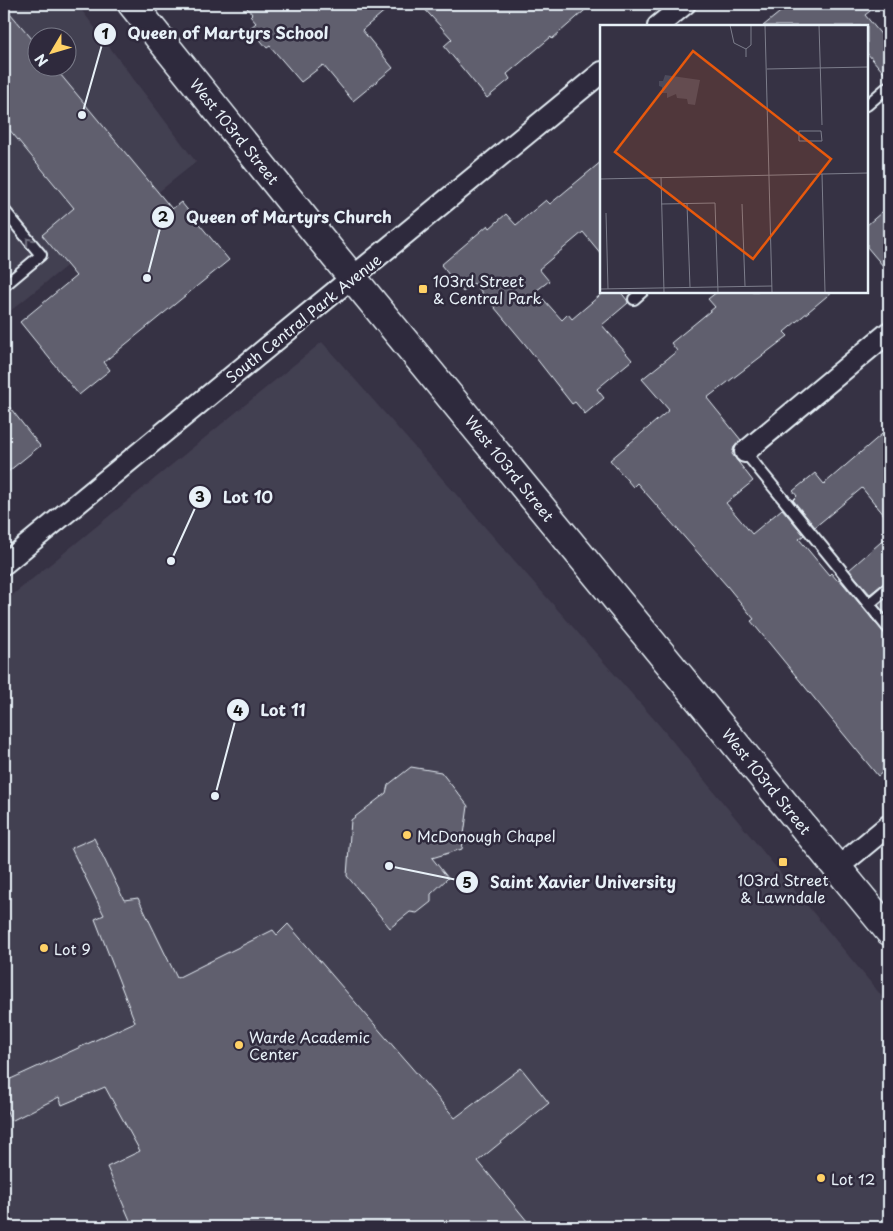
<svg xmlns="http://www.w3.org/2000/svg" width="893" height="1231" font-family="'Playpen Sans',sans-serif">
  <rect width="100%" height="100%" fill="#363244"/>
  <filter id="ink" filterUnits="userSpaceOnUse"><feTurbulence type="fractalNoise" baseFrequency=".02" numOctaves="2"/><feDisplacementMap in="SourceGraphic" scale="10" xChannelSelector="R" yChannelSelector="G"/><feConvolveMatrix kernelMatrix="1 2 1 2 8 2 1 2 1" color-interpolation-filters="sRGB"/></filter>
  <g filter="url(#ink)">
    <!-- built -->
    <g fill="#433f51" fill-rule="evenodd">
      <path d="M4,4H77L196,162L4,316ZM38,38H68V68H38Z"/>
      <path d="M322,342L660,726L889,1005V1227H4V602Z"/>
    </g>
    <!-- building -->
    <g fill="#605e6e" stroke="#e8f1f8">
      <path d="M244,4H393L362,30L393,68L353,101L323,65L301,82L270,46L267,48L250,28L256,23L250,16L252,14Z"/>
      <path d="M420,4H592L552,39L551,37L507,74L510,79L487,98L444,46L452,39Z"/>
      <path d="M790,4H879L865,15L889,44V79L867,53V26H763Z"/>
      <path d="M4,6L38,46V68H55L172,209L181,202L229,260L104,362L110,370L79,395L20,322L76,276L42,235L74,208L4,123Z"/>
      <path d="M602,161V255L583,232L539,269L549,281L536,291L562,320L568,314L572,319L605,291H620L627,300L628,303L602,325L632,360L597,389L604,398L585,414L575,402L572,404L525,344L474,283L463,292L441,265L488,225L490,228L506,214L516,225L546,200L550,204Z"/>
      <path d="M889,206V273L867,247V225Z"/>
      <path d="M718,291H833L784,332L788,336L707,398L741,440L734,447L732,454L753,481L726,503L752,534L782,509L804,535L799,539L829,575L831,573L837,580L839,579L884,633L889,636V767L878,776L751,621L754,619L727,586L637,483L633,487L610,460L669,410L642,379L677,351L671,343L715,307L708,299Z"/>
      <path d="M4,400L40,446L4,475Z"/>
      <path d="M889,428V521L862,488L815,527L793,500L797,496L793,491L815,473L824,484Z"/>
      <path d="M889,535V580L885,582L870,594L849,570Z"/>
      <path d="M889,596V618L878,605Z"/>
      <path d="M411,767L441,772L468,806L462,849L432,858L448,878L431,894V902L417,913L410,912L390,928L347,876L351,820L386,793L388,785Z"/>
      <path d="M94,838L124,900L138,898L177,978L273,930L277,935L288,924L455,1118L521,1068L549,1103L478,1161L532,1227H133L107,1167L140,1151L105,1087L62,1105L59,1097L11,1121L4,1104V1082L135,1022L95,919L104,915L71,848Z"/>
    </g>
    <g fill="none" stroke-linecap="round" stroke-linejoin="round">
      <defs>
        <g id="lane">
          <path d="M867,105L889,86"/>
          <path d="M4,210L41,255L4,286"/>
          <path d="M634,299L643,291"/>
          <path d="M745,452L889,629"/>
          <path d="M869,604L889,587"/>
        </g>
        <g id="street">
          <path d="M658,26L685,4"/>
          <path d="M745,452L889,332"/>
          <path d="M4,564L602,72"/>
          <path d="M837,868L889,825"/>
        </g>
        <path id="secondary" d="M132,4L333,254L889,931"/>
      </defs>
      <!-- lane casing -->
      <use href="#lane" stroke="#e8f1f8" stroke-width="14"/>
      <!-- street casing -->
      <use href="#street" stroke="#e8f1f8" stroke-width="24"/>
      <!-- secondary casing -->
      <use href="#secondary" stroke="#e8f1f8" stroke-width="31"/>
      <!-- lane -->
      <use href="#lane" stroke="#2f2a3d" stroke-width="10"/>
      <!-- street -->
      <use href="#street" stroke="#2f2a3d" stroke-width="20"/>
      <!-- secondary -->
      <use href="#secondary" stroke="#2f2a3d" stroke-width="28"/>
    </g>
    <!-- one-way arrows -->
    <defs><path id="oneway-chevron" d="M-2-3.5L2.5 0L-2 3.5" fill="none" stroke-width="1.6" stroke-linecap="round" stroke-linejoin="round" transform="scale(1.25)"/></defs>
    <use stroke="#70707e" href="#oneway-chevron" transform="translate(29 241) rotate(-129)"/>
  </g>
  <!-- markers -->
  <g fill="#ffd166" stroke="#2f2a3d" stroke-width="2">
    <rect x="418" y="284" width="10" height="10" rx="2.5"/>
    <circle cx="407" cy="835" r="5"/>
    <rect x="778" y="857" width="10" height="10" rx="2.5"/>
    <circle cx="44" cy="948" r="5"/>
    <circle cx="239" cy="1045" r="5"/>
    <circle cx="821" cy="1178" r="5"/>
  </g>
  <g text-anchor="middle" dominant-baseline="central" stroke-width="5" stroke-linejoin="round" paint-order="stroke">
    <!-- street labels -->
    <g font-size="15" fill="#e8f1f8" stroke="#2f2a3d">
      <text transform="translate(235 131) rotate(51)">West 103rd Street</text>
      <text transform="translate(303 318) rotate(-39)">South Central Park Avenue</text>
      <text transform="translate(510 468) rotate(51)">West 103rd Street</text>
      <text transform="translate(767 781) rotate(51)">West 103rd Street</text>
    </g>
    <!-- poi labels -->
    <g font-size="15" fill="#e8f1f8" stroke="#2f2a3d" text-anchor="start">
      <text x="433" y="280">103rd Street<tspan x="433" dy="17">&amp; Central Park</tspan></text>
      <text x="417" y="835">McDonough Chapel</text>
      <text x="783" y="879" text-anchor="middle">103rd Street<tspan x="783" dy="17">&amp; Lawndale</tspan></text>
      <text x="54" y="948">Lot 9</text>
      <text x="249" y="1036">Warde Academic<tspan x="249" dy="17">Center</tspan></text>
      <text x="831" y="1178">Lot 12</text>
    </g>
  </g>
  <!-- overview -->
  <g transform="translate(600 25)">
    <rect width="268" height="268" fill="#363244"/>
    <path d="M65,50L100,55L95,80L88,79L87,74L77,73L76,69L67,73V68H62V62L59,61V56H63Z" fill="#4d4b5c"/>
    <path fill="none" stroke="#7d7e8c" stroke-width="1" d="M130,0L134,18L146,24M165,0L172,267M219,0L222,100M146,32V24L151,20V0M167,44L268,42M199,106H221L222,116H199ZM222,149L225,267M61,152L64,267M0,154L268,148M61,179L115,178L118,267M87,179L90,262M142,179L145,261M6,188L8,264M0,264L172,261"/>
    <path fill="#e8590c" fill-opacity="0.15" stroke="#e8590c" stroke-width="2.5" d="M93,26L231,134L153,234L15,127Z"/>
    <rect width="268" height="268" fill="none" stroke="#e8f1f8" stroke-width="2.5"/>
  </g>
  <!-- callouts -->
  <path fill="none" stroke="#e8f1f8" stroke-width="2" d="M82 115L105 34M147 278L163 217M171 561L200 497M215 796L238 710M389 866L467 882"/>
  <g fill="#e8f1f8" stroke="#2f2a3d" stroke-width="2">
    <circle cx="82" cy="115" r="5"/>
    <circle cx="147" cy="278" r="5"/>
    <circle cx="171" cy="561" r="5"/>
    <circle cx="215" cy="796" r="5"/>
    <circle cx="389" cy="866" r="5"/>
    <circle cx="105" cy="34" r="12"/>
    <circle cx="163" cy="217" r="12"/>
    <circle cx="200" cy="497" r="12"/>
    <circle cx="238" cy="710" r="12"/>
    <circle cx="467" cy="882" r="12"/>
  </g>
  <g font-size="15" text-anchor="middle" font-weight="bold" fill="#111">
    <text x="105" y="39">1</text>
    <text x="163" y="222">2</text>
    <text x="200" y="502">3</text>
    <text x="238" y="716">4</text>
    <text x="467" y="888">5</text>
  </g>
  <g font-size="16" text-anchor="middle" font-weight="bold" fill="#e8f1f8" stroke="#2f2a3d" stroke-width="5" stroke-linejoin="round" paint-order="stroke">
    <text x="228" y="39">Queen of Martyrs School</text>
    <text x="289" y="223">Queen of Martyrs Church</text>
    <text x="248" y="503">Lot 10</text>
    <text x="283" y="716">Lot 11</text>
    <text x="583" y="888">Saint Xavier University</text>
  </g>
  <!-- margin -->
  <rect width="893" height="1231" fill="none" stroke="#2f2a3d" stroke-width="20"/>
  <rect x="10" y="10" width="873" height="1211" fill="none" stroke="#e8f1f8" stroke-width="2" filter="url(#ink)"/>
  <!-- north arrow -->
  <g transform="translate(52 52) rotate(232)"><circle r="24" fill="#2f2a3d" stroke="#797a88"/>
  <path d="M0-4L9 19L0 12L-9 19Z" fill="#ffd166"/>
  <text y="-8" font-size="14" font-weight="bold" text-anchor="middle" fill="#e8f1f8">N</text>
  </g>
</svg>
